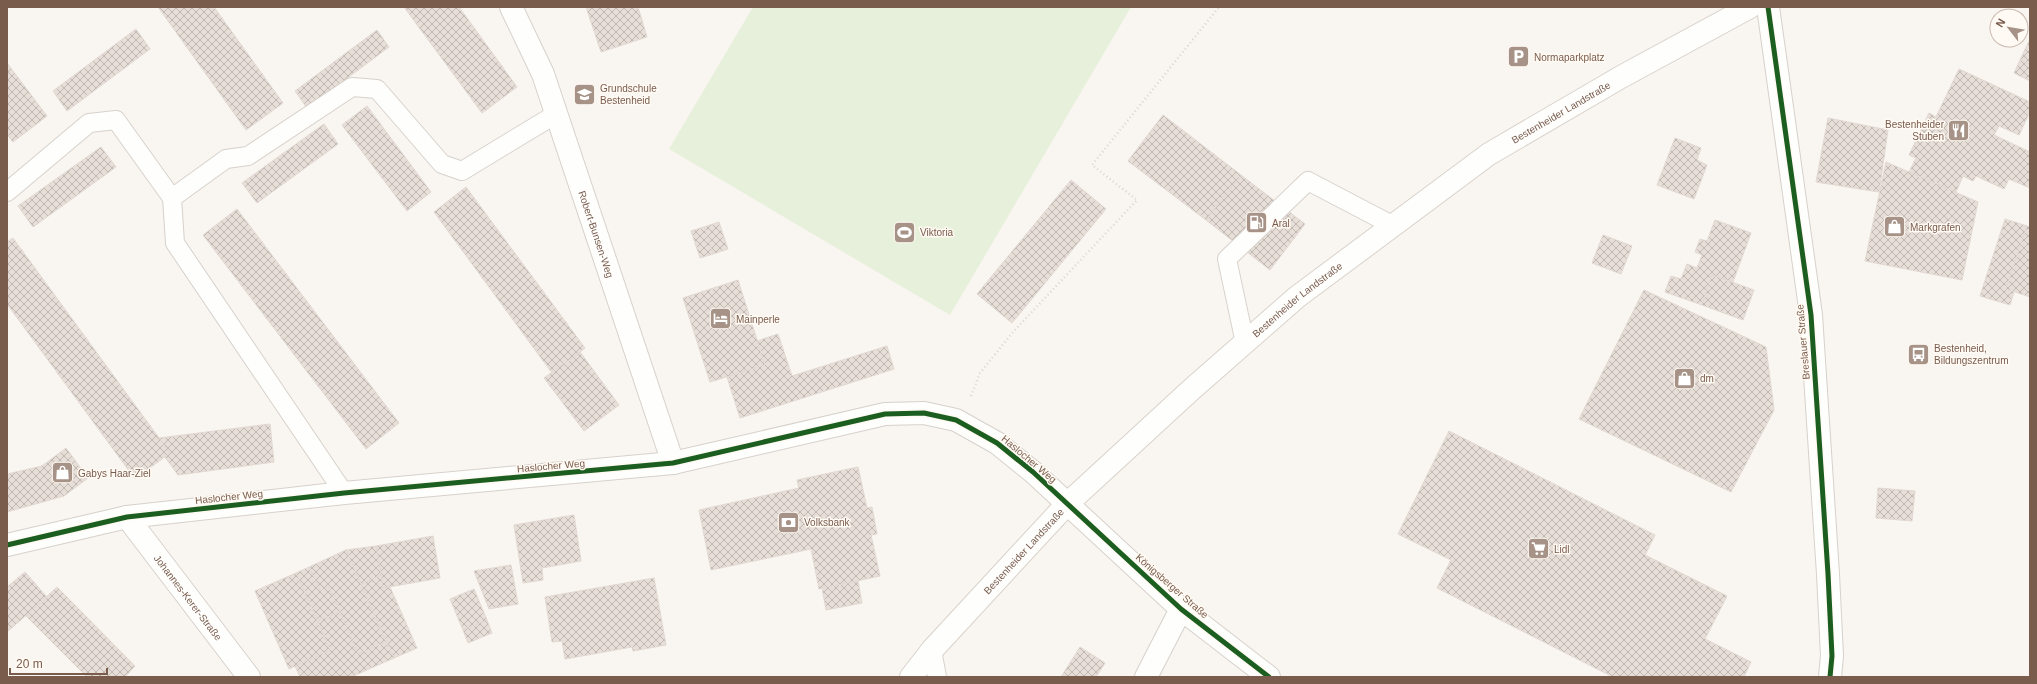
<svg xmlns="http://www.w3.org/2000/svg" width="2037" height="684" font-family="Helvetica,sans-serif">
  <defs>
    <pattern id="building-cross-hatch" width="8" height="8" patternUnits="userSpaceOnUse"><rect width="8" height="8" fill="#e6ded7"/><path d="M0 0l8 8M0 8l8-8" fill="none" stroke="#bfb7b1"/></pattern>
  </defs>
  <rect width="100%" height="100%" fill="#f9f5f0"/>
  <!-- green -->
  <path fill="#e7f0db" d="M753,7H1131L950,315L669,149Z"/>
  <!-- building -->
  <g fill="url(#building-cross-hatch)" stroke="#e2d8d2">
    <path d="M158,7H214L283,103L246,130Z"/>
    <path d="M404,7H459L517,87L482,113Z"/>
    <path d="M586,7H638L647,37L601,52Z"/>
    <path d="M136,29L150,49L67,111L53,91Z"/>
    <path d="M377,30L389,47L307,108L295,91Z"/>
    <path d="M2030,39V65L2020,60Z"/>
    <path d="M2020,60L2030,65V81L2014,73Z"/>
    <path d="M7,63L47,116L13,142L7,134Z"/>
    <path d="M1959,69L2030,102V112L2019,135L1999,126L1994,135L2030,152V188L2009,179L2004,189L1976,176L1973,181L1963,176L1956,192L1909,172L1916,158L1909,155L1929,113L1936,117Z"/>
    <path d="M367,106L431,192L407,211L342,125Z"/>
    <path d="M1163,115L1241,175L1206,220L1128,161Z"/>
    <path d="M1828,118L1888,130L1879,192L1816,182Z"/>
    <path d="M324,124L338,144L257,203L242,183Z"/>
    <path d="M1675,138L1701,148L1697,160L1707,165L1694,199L1657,185Z"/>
    <path d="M101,147L116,167L33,227L18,206Z"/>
    <path d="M1886,162L1978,202L1962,280L1865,261Z"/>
    <path d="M1241,175L1305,224L1270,270L1206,220Z"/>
    <path d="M1071,180L1106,209L1012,323L977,294Z"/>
    <path d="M466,187L585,348L552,373L434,212Z"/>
    <path d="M237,209L399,423L366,449L203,235Z"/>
    <path d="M2005,219L2027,226L2006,289L2014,292L2010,305L1980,296Z"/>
    <path d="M1715,220L1751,233L1733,282L1712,275L1702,305L1665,292L1671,276L1681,279L1687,264L1697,268L1702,255L1695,252L1700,239L1707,241Z"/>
    <path d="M719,222L728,249L713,254L704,227Z"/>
    <path d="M2027,226L2030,227V297L2006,289Z"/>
    <path d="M704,227L713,254L700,258L691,231Z"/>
    <path d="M1603,235L1632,246L1621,274L1592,263Z"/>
    <path d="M13,238L170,453L135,479L7,304V242Z"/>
    <path d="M1712,275L1754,290L1743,320L1702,305Z"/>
    <path d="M738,280L765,365L710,382L683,298Z"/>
    <path d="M1644,290L1766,347L1774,410L1731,492L1579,419Z"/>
    <path d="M778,334L792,376L887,346L894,369L740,418L727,377L765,365L757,341Z"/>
    <path d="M580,352L619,405L584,431L544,378Z"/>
    <path d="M270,424L274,462L178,475L165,457L170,453L159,438Z"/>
    <path d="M1449,431L1655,535L1645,555L1727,596L1705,639L1751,662L1744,677H1613L1437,588L1451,560L1398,534Z"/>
    <path d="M66,448L88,478L64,496L7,512V474L42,466Z"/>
    <path d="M858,467L867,508L872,507L877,534L871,535L880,576L819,589L811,549L711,570L699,510L799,488L797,480Z"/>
    <path d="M1878,488L1915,491L1912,521L1876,518Z"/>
    <path d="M574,515L581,561L542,568L543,580L523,583L514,525Z"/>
    <path d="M433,536L440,578L383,588L376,546Z"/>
    <path d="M376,546L381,575L361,584L346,550Z"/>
    <path d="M346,550L386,642L358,654L329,587L320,591L309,567Z"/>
    <path d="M511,565L518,604L489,609L474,571Z"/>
    <path d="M309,567L320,591L329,587L340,612L318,621L296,573Z"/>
    <path d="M25,572L47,597L7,632V587Z"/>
    <path d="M296,573L330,650L289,669L255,591Z"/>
    <path d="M381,575L383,588L390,587L417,648L394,658L361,584Z"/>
    <path d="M654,578L666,645L633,651L632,647L565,659L562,641L552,642L545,597Z"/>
    <path d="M858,581L862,603L826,610L822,588Z"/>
    <path d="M57,587L135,666L125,677H87L26,616Z"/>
    <path d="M474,589L487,620L463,630L450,599Z"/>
    <path d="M340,612L358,654L386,642L394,658L351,677H300L295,666L330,650L318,621Z"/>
    <path d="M487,620L492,633L468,643L463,630Z"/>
    <path d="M1080,647L1105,663L1096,677H1061Z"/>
  </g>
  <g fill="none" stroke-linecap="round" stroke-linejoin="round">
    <defs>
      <g id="lane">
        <path d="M7,192L89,123L116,120L172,198L175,243L344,493"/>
        <path d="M172,198L226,159L248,156L352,87L377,89L442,164L462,171L556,114"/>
        <path d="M1245,343L1227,259L1308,181L1392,225"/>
        <path d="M932,650L937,677"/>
      </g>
      <g id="street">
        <path id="s1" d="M511,7L543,74L673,463"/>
        <path d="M1768,7L1811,315L1828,574L1832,656L1830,677"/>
        <path id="s2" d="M127,517L249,677"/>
        <path d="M7,545L127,517L344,493L673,463L885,414L924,413L956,420L997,443L1033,472L1181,609L1269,677"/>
        <path d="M1146,677L1181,609"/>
      </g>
      <g id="secondary">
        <path id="s3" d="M911,677L932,650L1067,504L1192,389L1297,297L1489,154L1621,77L1750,7"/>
      </g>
    </defs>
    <!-- lane casing -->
    <use href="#lane" stroke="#d7d1cb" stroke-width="20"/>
    <!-- street casing -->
    <use href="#street" stroke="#d7d1cb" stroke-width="24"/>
    <!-- secondary casing -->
    <use href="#secondary" stroke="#d9d2cb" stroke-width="24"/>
    <!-- path -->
    <path stroke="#dcd5d0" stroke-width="2.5" stroke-dasharray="1 3" stroke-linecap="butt" d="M971,396L980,373L1013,332L1137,200L1092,165L1219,7"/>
    <!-- lane -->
    <use href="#lane" stroke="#fefefd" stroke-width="18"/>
    <!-- street -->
    <use href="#street" stroke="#fefefd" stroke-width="22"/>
    <!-- secondary -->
    <use href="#secondary" stroke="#fefefd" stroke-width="22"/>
    <defs>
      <g id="cycleway">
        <path d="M1768,7L1811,315L1828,574L1832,656L1830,677"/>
        <path d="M7,545L127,517L344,493L673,463L885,414L924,413L956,420L997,443L1033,472L1181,609L1269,677"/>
      </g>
    </defs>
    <!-- cycleway casing -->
    <use href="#cycleway" stroke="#fffaf3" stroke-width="8"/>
    <!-- cycleway -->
    <use href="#cycleway" stroke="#1b5e20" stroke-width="5"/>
  </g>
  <!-- icons -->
  <defs>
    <symbol id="parking-square" viewBox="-11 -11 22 22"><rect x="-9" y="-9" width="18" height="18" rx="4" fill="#a69286" stroke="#fffaf3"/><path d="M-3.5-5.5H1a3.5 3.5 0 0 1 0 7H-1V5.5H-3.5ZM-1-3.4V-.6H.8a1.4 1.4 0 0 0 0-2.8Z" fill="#fff"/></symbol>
    <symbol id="school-square" viewBox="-11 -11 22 22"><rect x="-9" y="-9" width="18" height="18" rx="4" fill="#a69286" stroke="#fffaf3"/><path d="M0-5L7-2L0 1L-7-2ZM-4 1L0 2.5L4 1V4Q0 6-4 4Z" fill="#fff"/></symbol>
    <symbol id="restaurant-square" viewBox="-11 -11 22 22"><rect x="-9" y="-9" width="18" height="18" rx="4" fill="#a69286" stroke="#fffaf3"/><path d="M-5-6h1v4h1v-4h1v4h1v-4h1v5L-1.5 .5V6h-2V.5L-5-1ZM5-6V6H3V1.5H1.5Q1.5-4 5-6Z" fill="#fff"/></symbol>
    <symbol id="fuel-square" viewBox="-11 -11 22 22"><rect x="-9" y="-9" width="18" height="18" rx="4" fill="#a69286" stroke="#fffaf3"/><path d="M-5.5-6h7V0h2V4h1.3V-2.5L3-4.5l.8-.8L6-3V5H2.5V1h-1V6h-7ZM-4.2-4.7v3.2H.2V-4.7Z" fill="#fff"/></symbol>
    <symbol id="shop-square" viewBox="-11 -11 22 22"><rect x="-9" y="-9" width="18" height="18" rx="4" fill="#a69286" stroke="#fffaf3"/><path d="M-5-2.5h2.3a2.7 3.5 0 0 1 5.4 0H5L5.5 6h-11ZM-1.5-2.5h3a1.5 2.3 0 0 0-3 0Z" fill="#fff"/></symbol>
    <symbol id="stadium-square" viewBox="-11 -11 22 22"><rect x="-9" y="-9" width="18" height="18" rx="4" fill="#a69286" stroke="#fffaf3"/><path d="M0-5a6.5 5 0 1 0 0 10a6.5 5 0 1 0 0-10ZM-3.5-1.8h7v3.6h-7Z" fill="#fff"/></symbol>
    <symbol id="hotel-square" viewBox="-11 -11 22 22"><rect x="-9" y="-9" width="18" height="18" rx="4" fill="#a69286" stroke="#fffaf3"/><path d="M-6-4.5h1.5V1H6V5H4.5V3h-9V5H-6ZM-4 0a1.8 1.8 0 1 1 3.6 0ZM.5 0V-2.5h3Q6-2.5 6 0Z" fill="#fff"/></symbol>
    <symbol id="bus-square" viewBox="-11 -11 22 22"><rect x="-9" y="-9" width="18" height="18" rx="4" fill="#a69286" stroke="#fffaf3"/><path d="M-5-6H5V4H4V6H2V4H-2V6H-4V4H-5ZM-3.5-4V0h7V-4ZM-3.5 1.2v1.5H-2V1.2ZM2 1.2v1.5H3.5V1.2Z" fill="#fff"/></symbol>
    <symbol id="bank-square" viewBox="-11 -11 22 22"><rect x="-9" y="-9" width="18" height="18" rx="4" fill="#a69286" stroke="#fffaf3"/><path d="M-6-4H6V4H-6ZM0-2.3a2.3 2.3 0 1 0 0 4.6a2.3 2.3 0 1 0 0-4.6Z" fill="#fff"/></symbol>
    <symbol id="supermarket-square" viewBox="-11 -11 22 22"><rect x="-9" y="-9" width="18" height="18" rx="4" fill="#a69286" stroke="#fffaf3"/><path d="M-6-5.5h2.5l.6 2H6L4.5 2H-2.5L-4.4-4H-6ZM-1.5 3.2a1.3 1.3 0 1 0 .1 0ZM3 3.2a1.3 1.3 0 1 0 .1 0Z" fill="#fff"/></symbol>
  </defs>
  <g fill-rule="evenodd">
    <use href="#parking-square" x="1506" y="44" width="25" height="25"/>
    <use href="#school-square" x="572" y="82" width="25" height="25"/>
    <use href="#restaurant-square" x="1946" y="118" width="25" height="25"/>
    <use href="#fuel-square" x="1244" y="210" width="25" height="25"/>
    <use href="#shop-square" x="1882" y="214" width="25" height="25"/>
    <use href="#stadium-square" x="892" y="220" width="25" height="25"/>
    <use href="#hotel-square" x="708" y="306" width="25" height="25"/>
    <use href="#bus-square" x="1906" y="342" width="25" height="25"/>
    <use href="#shop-square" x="1672" y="366" width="25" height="25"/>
    <use href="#shop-square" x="50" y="460" width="25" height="25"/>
    <use href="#bank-square" x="776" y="510" width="25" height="25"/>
    <use href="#supermarket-square" x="1526" y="536" width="25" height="25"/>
  </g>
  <g text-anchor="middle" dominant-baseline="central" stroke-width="3" stroke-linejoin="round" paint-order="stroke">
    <!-- poi labels -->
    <g font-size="10" fill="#7a5c4d" stroke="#fffaf3" text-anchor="start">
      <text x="1534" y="57">Normaparkplatz</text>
      <text x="600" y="88">Grundschule<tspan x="600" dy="12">Bestenheid</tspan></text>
      <text x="1944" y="124" text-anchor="end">Bestenheider<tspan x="1944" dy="12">Stuben</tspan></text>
      <text x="1272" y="223">Aral</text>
      <text x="1910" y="227">Markgrafen</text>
      <text x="920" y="232">Viktoria</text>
      <text x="736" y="319">Mainperle</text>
      <text x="1934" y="348">Bestenheid,<tspan x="1934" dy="12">Bildungszentrum</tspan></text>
      <text x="1700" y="378">dm</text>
      <text x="78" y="473">Gabys Haar-Ziel</text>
      <text x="804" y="522">Volksbank</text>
      <text x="1554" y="549">Lidl</text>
    </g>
    <!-- street labels -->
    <g font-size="10" fill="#7a5c4d" stroke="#fffaf3">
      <text stroke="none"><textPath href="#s3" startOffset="865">Bestenheider Landstraße</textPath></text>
      <text stroke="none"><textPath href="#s1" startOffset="243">Robert-Bunsen-Weg</textPath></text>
      <text stroke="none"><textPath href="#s3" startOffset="541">Bestenheider Landstraße</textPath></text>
      <text transform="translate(1803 342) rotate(-95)">Breslauer Straße</text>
      <text transform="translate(1029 459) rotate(40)">Haslocher Weg</text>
      <text transform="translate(551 466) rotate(-5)">Haslocher Weg</text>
      <text transform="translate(229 497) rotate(-6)">Haslocher Weg</text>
      <text stroke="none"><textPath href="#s3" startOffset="169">Bestenheider Landstraße</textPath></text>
      <text transform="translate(1172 586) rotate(41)">Königsberger Straße</text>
      <text stroke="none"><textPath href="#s2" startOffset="101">Johannes-Kerer-Straße</textPath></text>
    </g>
  </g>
  <!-- border -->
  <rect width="2037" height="684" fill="none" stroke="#7a5c4d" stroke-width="16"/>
  <!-- north arrow -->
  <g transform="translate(2009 28) rotate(301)"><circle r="19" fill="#fffaf3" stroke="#cabbb1"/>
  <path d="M0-3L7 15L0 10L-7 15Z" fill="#a69286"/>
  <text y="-6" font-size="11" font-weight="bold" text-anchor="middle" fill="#7a5c4d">N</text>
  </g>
  <!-- scale -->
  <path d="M10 668v6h97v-6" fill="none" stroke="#7a5c4d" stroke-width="2"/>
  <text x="16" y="668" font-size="12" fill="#7a5c4d" stroke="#fffaf3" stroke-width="3" paint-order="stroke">20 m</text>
</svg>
